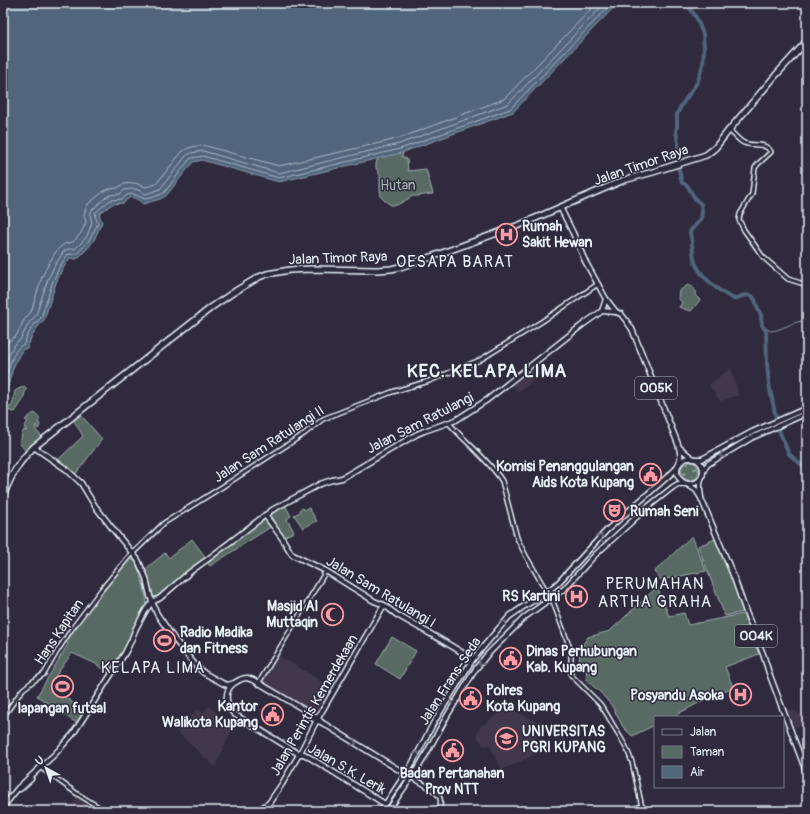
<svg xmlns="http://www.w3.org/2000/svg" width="810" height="814" font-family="Pangolin,sans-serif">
  <rect width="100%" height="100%" fill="#2f2a3d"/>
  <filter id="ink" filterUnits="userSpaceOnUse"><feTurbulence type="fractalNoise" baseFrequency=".025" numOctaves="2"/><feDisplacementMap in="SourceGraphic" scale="8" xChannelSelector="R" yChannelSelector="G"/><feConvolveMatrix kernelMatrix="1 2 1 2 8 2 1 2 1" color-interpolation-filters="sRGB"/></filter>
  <g filter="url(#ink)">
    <!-- built -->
    <g fill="#42384b">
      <path d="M731,368L739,395L720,401L709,385L720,376Z"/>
      <path d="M533,369L539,376L518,392L512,385Z"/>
      <path d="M574,579L588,592L576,606L569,601L570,599L562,592Z"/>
      <path d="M278,655L334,689L318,716L262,682Z"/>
      <path d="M505,704L517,712L543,724L534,741L540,752L502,770L494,755L490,745L484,746L477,737V734L481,726L497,715Z"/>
      <path d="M208,706L234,725L215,767L175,730L184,726L197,709L203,713Z"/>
      <path d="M785,706L807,718V723L794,728Z"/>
      <path d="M77,796L103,811H69Z"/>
    </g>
    <!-- green -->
    <g fill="#586b64" stroke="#a0aeae">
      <path d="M381,147L404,148L402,157L407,159L408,171L426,169L433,194C425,194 418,197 413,196L397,205H391L385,201L381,197L380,189V175L376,168V164Z"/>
      <path d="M688,285C694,287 696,289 695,295L700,300L692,310L690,311L679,307L682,303L678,297L679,291Z"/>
      <path d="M24,386L26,388V390L25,392L23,400L15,412L10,411L8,409V407H11C13,404 14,395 15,391Z"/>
      <path d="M34,413L36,414C38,417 41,419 38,423L40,424L39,428L38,429L36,425L35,427L37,432L43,437L26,451L19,443L22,437L21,436L24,430L26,431L27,430L24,428L26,424L28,422L25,420L26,419Z"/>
      <path d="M80,414L102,439L75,475L57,461L83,436L73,419Z"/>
      <path d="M690,462H693L698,467L693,470L698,468C699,473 698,477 693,480L692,475L693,480C688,481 685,479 682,475L686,473L682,474L681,469L682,466L686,463L687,465V463Z"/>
      <path d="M285,505L291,516L287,519L294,532L283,537L270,515L272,512Z"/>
      <path d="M303,508L304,510L309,508L317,521L303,528L294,515L300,512L299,510Z"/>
      <path d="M265,517L272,526L210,566L207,561Z"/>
      <path d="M692,536L706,571L661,580L654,572Z"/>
      <path d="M192,539L206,558L179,578L157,597L152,598L144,570L165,553L169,558Z"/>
      <path d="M715,539L735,588L743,612L725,616L698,546Z"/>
      <path d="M131,557L136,563L144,586L147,604L123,651L109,673L94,663L72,653L52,681L58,685L57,687L63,680L67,683L60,691L56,688L55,689L85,712L78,724L37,696L68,644L66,641L102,590Z"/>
      <path d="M657,587L669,616L684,613L688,625L743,614L759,654L725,667L733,687L710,697L672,717H655V725L632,736L623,727L612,706L601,693L586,680L587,667L579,659L583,644L588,637L610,631Z"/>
      <path d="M392,637L416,651L400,679L376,664Z"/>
    </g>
    <!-- water -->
    <path fill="#51657c" stroke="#8d9dae" d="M3,3H618L513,112L401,153L279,182L202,160L193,162L166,196L160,199L143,204C140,201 133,196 129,198C127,199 125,202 124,203L112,204L99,214L102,222L94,240L88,248L77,259L70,258L62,270L56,283L44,320L37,328L31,338L27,349H23C11,366 8,387 3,407Z"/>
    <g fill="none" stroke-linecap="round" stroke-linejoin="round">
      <!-- shore -->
      <g stroke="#acb9c6" stroke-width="1">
        <path d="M3,352L10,340L16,336L24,320L31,312L42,277L49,263L57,250L64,244L73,242L81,233L86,222L84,215L85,211L88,204L104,191L109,189L117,188L124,184L135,183L146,187L156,184L181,153C187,147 197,145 206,146L279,166L397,139L504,99L597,3"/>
        <path d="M3,370L10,352L16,343L20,340L29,323L36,315L48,279L55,265L64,251L69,249H75L82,242L87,236L92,223L90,215L92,210L106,197L110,195L120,194L124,190L132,189H136L146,194L160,189L186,156L191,153L203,151L279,173L399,144L508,104L605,3"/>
        <path d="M3,390C6,378 11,349 24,344L27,336L33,326L41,318L53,281L59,268L67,255L70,254H76C88,244 91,237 98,223L95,216L96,212L110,200L122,199L127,195L133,194L145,199L154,197L164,193L189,160L192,158L203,156L279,178L400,149L510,109L612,3"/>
      </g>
      <!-- stream -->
      <path stroke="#8d9dae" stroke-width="1" d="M762,325L770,331C777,331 781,328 787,326C793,323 800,321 807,320"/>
      <!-- river -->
      <path stroke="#51657c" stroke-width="4" d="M686,3L696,17L703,34L704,48L703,64L700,74L698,81L681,106L677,114V127L676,131L678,143L679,170L682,183L687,185L696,200L701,204L702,211L701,219L691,230L690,233C693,243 692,253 695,262C700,277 720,292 734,299L745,295L752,296L755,300L758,309L761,315L762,325L766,331L767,364L769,384L778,428L789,454L797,461L807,469"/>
      <defs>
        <g id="minor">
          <path d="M729,130C734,134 739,141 744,143C753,147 765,141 771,152L758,164L755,168L752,194L740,214L739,220L744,230L763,257L788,279L807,285"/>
          <path d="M449,423C466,443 488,459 502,481L517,538L526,556L547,592"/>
          <path d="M133,553L164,523L222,487L304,434L323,419L392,392L429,381L480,360L541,322L598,284"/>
          <path d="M552,599L571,651V675L600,704L606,713L626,747L632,762L642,807L635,808L634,811"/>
          <path d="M258,684L326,571"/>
          <path d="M3,717L23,689L32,682L44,674L58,650L71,630L101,590L131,554"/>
          <path d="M40,767L76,793L105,811"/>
          <path d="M411,777C419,782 436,789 440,798C441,802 440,807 438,811"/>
          <path d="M391,806L397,811"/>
        </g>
        <g id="major">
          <path d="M602,311L616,312"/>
          <path d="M807,413L751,438L708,464L704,469L700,483V489L701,498L733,575L746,612L763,654L769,673L807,774"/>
          <path d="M34,447L66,469L81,483L95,506L116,533L138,560L146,578L150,596L157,614L175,640L196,666L204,673L224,684L228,685L234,683"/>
          <path d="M680,448L693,459H702L752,432L807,408"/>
          <circle cx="690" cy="471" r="13"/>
          <path d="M265,515L282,538L291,553L293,555L326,571L374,601L384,605L397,615L443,641L473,659"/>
          <path d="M307,715L317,721L321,722L399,770L406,773"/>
          <path d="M321,722L318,718L259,683C256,681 251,679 247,678C243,678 239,680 236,682C223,689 225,704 234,714L299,754H304L385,804"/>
          <path d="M20,789L31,779"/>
          <path d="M3,807L18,788L55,754L73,734L125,653L131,641L136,628L146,610L152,602L160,598L190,572L208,559L272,510L320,484L332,480L342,478L417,434L424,431L456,420L487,400L581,326L602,311L606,299"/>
          <path d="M257,811L269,803L282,784L301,751L318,718L384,605"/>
          <path d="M381,811L412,764L434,722L473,659L500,627L510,616L523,607L547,592L558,583L607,530L674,471C681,462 682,456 678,444L632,329L625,319L621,314L616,312L606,299L585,261L573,233L560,207"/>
          <path d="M388,811L421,763L447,716L475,670L487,655L525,617L564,589L595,555L629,524L644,510L673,487L678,484H687L696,490L701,498"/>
        </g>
        <path id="highway" d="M3,496C11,476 18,462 34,447L212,307L234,292L259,277L267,274L290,270L310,269L378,270L391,269L400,267L431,257L522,224L568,204L624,180L653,172L706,155L715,148L729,130L776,75L807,41"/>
      </defs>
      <!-- minor casing -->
      <use href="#minor" stroke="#e8f1f8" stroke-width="6"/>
      <!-- major casing -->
      <use href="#major" stroke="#e8f1f8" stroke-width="7"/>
      <!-- highway casing -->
      <use href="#highway" stroke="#e8f1f8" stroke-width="8"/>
      <!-- minor -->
      <use href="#minor" stroke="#2f2a3d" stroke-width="3"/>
      <!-- major -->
      <use href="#major" stroke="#2f2a3d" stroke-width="4"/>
      <!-- highway -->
      <use href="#highway" stroke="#2f2a3d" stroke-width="5"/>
    </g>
    <!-- one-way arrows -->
    <defs><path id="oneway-chevron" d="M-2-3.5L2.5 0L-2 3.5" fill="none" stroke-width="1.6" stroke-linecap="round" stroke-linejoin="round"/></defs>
    <g stroke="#70707e">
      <use href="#oneway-chevron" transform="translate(722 455) rotate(149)"/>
      <use href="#oneway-chevron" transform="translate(600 537) rotate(-47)"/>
      <use href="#oneway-chevron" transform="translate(504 623) rotate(-47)"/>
      <use href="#oneway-chevron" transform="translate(481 663) rotate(128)"/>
      <use href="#oneway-chevron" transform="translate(354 743) rotate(31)"/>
      <use href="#oneway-chevron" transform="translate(417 754) rotate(-61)"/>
    </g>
  </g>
  <!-- icons -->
  <defs>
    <symbol id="hospital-ring" viewBox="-11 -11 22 22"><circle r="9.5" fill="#2f2a3d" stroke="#ff9aa2" stroke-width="1.5"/><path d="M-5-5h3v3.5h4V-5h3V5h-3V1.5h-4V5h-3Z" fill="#ff9aa2"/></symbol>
    <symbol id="civic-ring" viewBox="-11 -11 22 22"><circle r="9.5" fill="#2f2a3d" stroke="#ff9aa2" stroke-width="1.5"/><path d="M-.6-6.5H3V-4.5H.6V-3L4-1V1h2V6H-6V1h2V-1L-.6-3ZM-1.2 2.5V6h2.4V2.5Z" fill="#ff9aa2"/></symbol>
    <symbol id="theatre-ring" viewBox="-11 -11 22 22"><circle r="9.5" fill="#2f2a3d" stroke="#ff9aa2" stroke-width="1.5"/><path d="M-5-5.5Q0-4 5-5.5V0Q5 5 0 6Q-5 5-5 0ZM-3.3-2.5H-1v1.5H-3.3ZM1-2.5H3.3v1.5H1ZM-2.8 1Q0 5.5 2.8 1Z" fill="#ff9aa2"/></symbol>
    <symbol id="mosque-ring" viewBox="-11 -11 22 22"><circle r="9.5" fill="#2f2a3d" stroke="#ff9aa2" stroke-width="1.5"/><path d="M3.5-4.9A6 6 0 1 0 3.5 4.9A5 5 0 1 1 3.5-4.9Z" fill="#ff9aa2"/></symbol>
    <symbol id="stadium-ring" viewBox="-11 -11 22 22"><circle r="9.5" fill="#2f2a3d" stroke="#ff9aa2" stroke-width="1.5"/><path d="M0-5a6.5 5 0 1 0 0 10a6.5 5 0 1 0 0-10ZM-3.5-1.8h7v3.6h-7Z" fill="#ff9aa2"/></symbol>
    <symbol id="university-ring" viewBox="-11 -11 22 22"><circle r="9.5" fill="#2f2a3d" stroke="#ff9aa2" stroke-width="1.5"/><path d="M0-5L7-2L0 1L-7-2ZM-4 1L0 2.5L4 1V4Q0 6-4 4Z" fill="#ff9aa2"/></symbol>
  </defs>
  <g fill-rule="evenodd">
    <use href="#hospital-ring" x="494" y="222" width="25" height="25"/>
    <use href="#civic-ring" x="638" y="462" width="25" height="25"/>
    <use href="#theatre-ring" x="602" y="498" width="25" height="25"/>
    <use href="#hospital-ring" x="564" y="584" width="25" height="25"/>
    <use href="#mosque-ring" x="320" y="602" width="25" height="25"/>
    <use href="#stadium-ring" x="152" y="628" width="25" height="25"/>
    <use href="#civic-ring" x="498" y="646" width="25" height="25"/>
    <use href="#stadium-ring" x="50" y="674" width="25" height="25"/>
    <use href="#hospital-ring" x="728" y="682" width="25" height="25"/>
    <use href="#civic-ring" x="458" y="686" width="25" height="25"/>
    <use href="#civic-ring" x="260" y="702" width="25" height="25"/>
    <use href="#university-ring" x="494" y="726" width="25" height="25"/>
    <use href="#civic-ring" x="440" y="738" width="25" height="25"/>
  </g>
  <g text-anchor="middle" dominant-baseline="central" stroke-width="3" stroke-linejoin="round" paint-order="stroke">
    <!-- shield labels -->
    <g fill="#2f2a3d" stroke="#b0b5c0" stroke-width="1">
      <rect x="635" y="377" width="42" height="22" rx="3"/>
      <rect x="735" y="625" width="42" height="22" rx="3"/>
    </g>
    <g font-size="13" font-weight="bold" fill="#e8f1f8">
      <text x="656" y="388">005K</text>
      <text x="756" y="636">004K</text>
    </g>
    <!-- street labels -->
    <g font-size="14" fill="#e8f1f8" stroke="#2f2a3d">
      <text transform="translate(641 165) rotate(-19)">Jalan Timor Raya</text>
      <text transform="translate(338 258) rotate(-2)">Jalan Timor Raya</text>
      <text transform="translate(420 423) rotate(-27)">Jalan Sam Ratulangi</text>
      <text transform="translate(269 444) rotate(-33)">Jalan Sam Ratulangi II</text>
      <text transform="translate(381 592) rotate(31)">Jalan Sam Ratulangi I</text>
      <text transform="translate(59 632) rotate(-56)">Hans Kapitan</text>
      <text transform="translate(450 681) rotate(-57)">Jalan Frans-Seda</text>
      <text transform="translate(314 705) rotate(-60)">Jalan Perintis Kemerdekaan</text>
      <text transform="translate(347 769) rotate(30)">Jalan S.K. Lerik</text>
    </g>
    <!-- park labels -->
    <g font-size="14" fill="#a7b5b5" stroke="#2f2a3d">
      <text x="398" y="185">Hutan</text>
    </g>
    <!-- poi labels -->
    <g font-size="14" font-weight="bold" fill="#e8f1f8" stroke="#2f2a3d" text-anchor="start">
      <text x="522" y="226">Rumah<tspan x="522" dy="16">Sakit Hewan</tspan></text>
      <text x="634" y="466" text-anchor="end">Komisi Penanggulangan<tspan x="634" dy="16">Aids Kota Kupang</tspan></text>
      <text x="630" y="511">Rumah Seni</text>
      <text x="560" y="596" text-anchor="end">RS Kartini</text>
      <text x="318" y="606" text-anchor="end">Masjid Al<tspan x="318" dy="16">Muttaqin</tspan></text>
      <text x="180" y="632">Radio Madika<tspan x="180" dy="16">dan Fitness</tspan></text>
      <text x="526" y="651">Dinas Perhubungan<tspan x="526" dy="16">Kab. Kupang</tspan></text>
      <text x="486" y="690">Polres<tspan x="486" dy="16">Kota Kupang</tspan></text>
      <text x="724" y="695" text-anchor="end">Posyandu Asoka</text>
      <text x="258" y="706" text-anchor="end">Kantor<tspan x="258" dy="16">Walikota Kupang</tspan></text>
      <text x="62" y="708" text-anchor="middle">lapangan futsal</text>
      <text x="522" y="731">UNIVERSITAS<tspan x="522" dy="16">PGRI KUPANG</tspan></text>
      <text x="452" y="773" text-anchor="middle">Badan Pertanahan<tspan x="452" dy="16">Prov NTT</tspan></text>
    </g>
    <!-- quarter labels -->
    <g font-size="16" letter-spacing="1" fill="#e8f1f8" stroke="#2f2a3d">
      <text x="455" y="262">OESAPA BARAT</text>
      <text x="655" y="584">PERUMAHAN<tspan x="655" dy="18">ARTHA GRAHA</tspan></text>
      <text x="153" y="668">KELAPA LIMA</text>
    </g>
    <!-- district labels -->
    <g font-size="18" font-weight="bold" letter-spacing="1" fill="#e8f1f8" stroke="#2f2a3d">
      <text x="487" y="371">KEC. KELAPA LIMA</text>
    </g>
  </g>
  <!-- margin -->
  <rect width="810" height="814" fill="none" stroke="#2f2a3d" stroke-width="16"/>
  <rect x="8" y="8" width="794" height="798" fill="none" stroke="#e8f1f8" stroke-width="1.5" filter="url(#ink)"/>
  <!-- legend -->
  <rect x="654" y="716" width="130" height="72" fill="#2f2a3d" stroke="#797a88"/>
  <rect x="662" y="729" width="20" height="6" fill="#2f2a3d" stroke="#797a88"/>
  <text x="690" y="736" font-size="12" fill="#e8f1f8">Jalan</text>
  <rect x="662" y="746" width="20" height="12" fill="#586b64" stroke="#797a88"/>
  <text x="690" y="756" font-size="12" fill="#e8f1f8">Taman</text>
  <rect x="662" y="766" width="20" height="12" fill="#51657c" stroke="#797a88"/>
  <text x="690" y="776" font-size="12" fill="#e8f1f8">Air</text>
  <!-- north arrow -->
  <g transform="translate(46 768) rotate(320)" stroke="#2f2a3d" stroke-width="3" paint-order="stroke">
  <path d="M0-3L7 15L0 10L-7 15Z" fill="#e8f1f8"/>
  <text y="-6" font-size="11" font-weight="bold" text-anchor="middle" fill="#e8f1f8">U</text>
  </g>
</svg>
